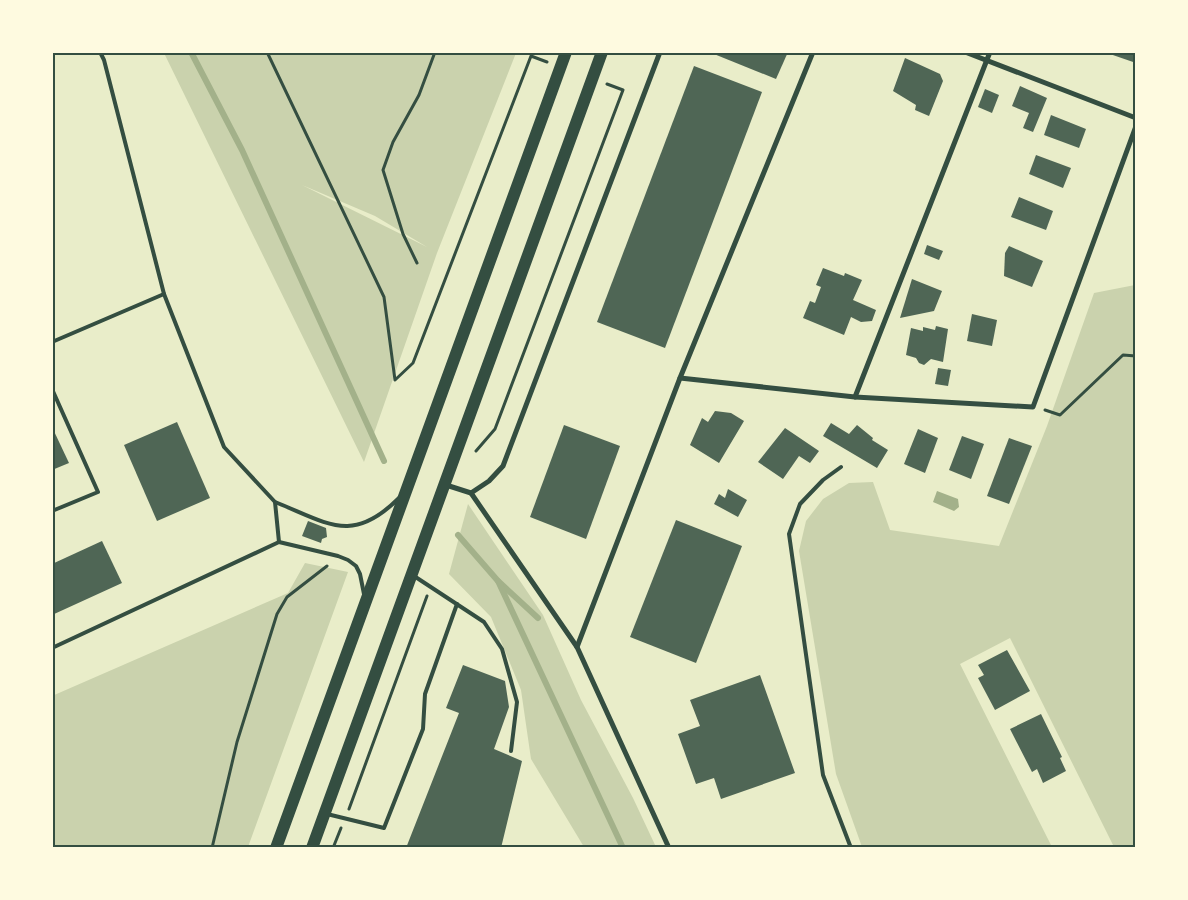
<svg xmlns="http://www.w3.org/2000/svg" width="1188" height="900" font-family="Lato,sans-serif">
  <rect width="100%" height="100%" fill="#e9edc9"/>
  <!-- green -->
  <g fill="#cad2ad" fill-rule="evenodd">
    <path d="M164,53H516L437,253L364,462ZM302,185L375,216L427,247Z"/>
    <path d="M1135,285V847H1114L1010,638L960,664L1052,847H862L836,774L799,551L806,521L823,499L849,483L873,482L890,530L999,546L1047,426L1094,293Z"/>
    <path d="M468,504L543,615L581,700L633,798L656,847H584L531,759L521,690L491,617L449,574Z"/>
    <path d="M305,563L348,572L248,847H53L52,696L288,593Z"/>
  </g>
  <!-- water -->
  <path fill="#a3b18a" d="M937,491L958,499L959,507L954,511L933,502Z"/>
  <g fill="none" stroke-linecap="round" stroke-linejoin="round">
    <!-- stream -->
    <g stroke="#a3b18a" stroke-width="6">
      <path d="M191,52L242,150L384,461"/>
      <path d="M458,535L498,581L538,618"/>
      <path d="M498,581L623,848"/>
    </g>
  </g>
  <!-- building -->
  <g fill="#4f6655">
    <path d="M709,52H788L776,79Z"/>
    <path d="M1107,52H1136V63L1107,53Z"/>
    <path d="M905,58L940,74L943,81L929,116L915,110L916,105L893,91Z"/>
    <path d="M694,66L762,92L665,348L597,322Z"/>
    <path d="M1020,86L1047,98L1033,132L1023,128L1029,113L1012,106Z"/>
    <path d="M985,89L999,95L992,113L978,107Z"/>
    <path d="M1051,115L1086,129L1079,148L1044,135Z"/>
    <path d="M1036,155L1071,168L1063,188L1029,174Z"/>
    <path d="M1019,197L1053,211L1046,230L1011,217Z"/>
    <path d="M927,245L943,251L939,260L924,254Z"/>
    <path d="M1009,246L1043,261L1032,287L1004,276L1005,253Z"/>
    <path d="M823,268L844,276L845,273L862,280L853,300L876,310L872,321L861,322L851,317L844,335L803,318L810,301L815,303L821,287L816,285Z"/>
    <path d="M912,279L942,291L934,311L900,318Z"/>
    <path d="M972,314L997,320L992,346L967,341Z"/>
    <path d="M936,326L948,329L943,362L931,359L924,365L919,363L916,358L906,355L911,328L923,331V327L935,330Z"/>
    <path d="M938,368L951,370L948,386L935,384Z"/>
    <path d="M715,411L731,413L744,421L719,463L690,445L702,418L708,422Z"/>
    <path d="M177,422L210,498L157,521L124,445Z"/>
    <path d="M831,423L849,434L857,425L873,438L872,440L888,450L877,468L823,436Z"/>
    <path d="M564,425L620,446L586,539L530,517Z"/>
    <path d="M52,427L69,463L52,470Z"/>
    <path d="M785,428L819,451L810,463L799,456L783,479L758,462Z"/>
    <path d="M918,429L938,438L925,473L904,464Z"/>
    <path d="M962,436L984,444L971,479L949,470Z"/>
    <path d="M1009,438L1032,446L1009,504L987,496Z"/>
    <path d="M728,489L747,500L738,517L714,504L719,494L725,498Z"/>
    <path d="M676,520L742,546L696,663L630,637Z"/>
    <path d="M308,521L326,528L327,537L322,539L321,543L302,536Z"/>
    <path d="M102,541L122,583L52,615V564Z"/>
    <path d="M1007,650L1030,691L995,710L978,678L984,675L978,665Z"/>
    <path d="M463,665L505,681L509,707L494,749L522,761L501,848H406L459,713L446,708Z"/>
    <path d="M760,675L795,773L721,799L714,778L696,784L678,734L700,726L690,700Z"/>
    <path d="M1041,714L1062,757L1060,758L1066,771L1043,783L1037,769L1032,772L1010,729Z"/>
  </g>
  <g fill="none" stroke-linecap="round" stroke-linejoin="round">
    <!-- path -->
    <g stroke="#344e41" stroke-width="3">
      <path d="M267,52L384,297L395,380L413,363L531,56L547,62"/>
      <path d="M417,263L403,234L383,170L393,142L419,95L435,52"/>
      <path d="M1045,410L1060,415L1123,355L1136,356"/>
      <path d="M476,451L495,429L623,90L607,84"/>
      <path d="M349,809L427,596"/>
      <path d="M212,848L237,742L277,614L287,597L327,566"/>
      <path d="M333,848L341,828"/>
    </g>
    <!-- service -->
    <g stroke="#344e41" stroke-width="4">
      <path d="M100,52L104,60L164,294L224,447L275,502L279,542"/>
      <path d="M52,342L164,294"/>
      <path d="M52,389L98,492L52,511"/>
      <path d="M841,467L823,480L800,504L789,534L823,775L851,848"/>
      <path d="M275,502C328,523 352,545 399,498"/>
      <path d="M414,576L484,622L502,649L517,702L511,751"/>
      <path d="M52,648L279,542L338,556L348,560L356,566L360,574L364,594"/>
      <path d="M327,814L384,828L423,729L425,694L457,604"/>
    </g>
    <!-- minor -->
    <g stroke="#344e41" stroke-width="5">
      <path d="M965,52L1136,118"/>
      <path d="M680,378L855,397L1033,407L1136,126"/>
      <path d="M855,397L990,52"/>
      <path d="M446,485L471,493L489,481L503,466L660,52"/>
      <path d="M471,493L577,647L669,848"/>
      <path d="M577,647L680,378L813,52"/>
    </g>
    <!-- primary -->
    <g stroke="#344e41" stroke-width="12">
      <path d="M276,848L566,52"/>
      <path d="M312,848L602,52"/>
    </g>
  </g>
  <!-- border -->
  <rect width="1188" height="900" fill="none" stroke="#fefae0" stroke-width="108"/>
  <rect x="54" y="54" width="1080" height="792" fill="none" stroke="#344e41" stroke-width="2"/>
</svg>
